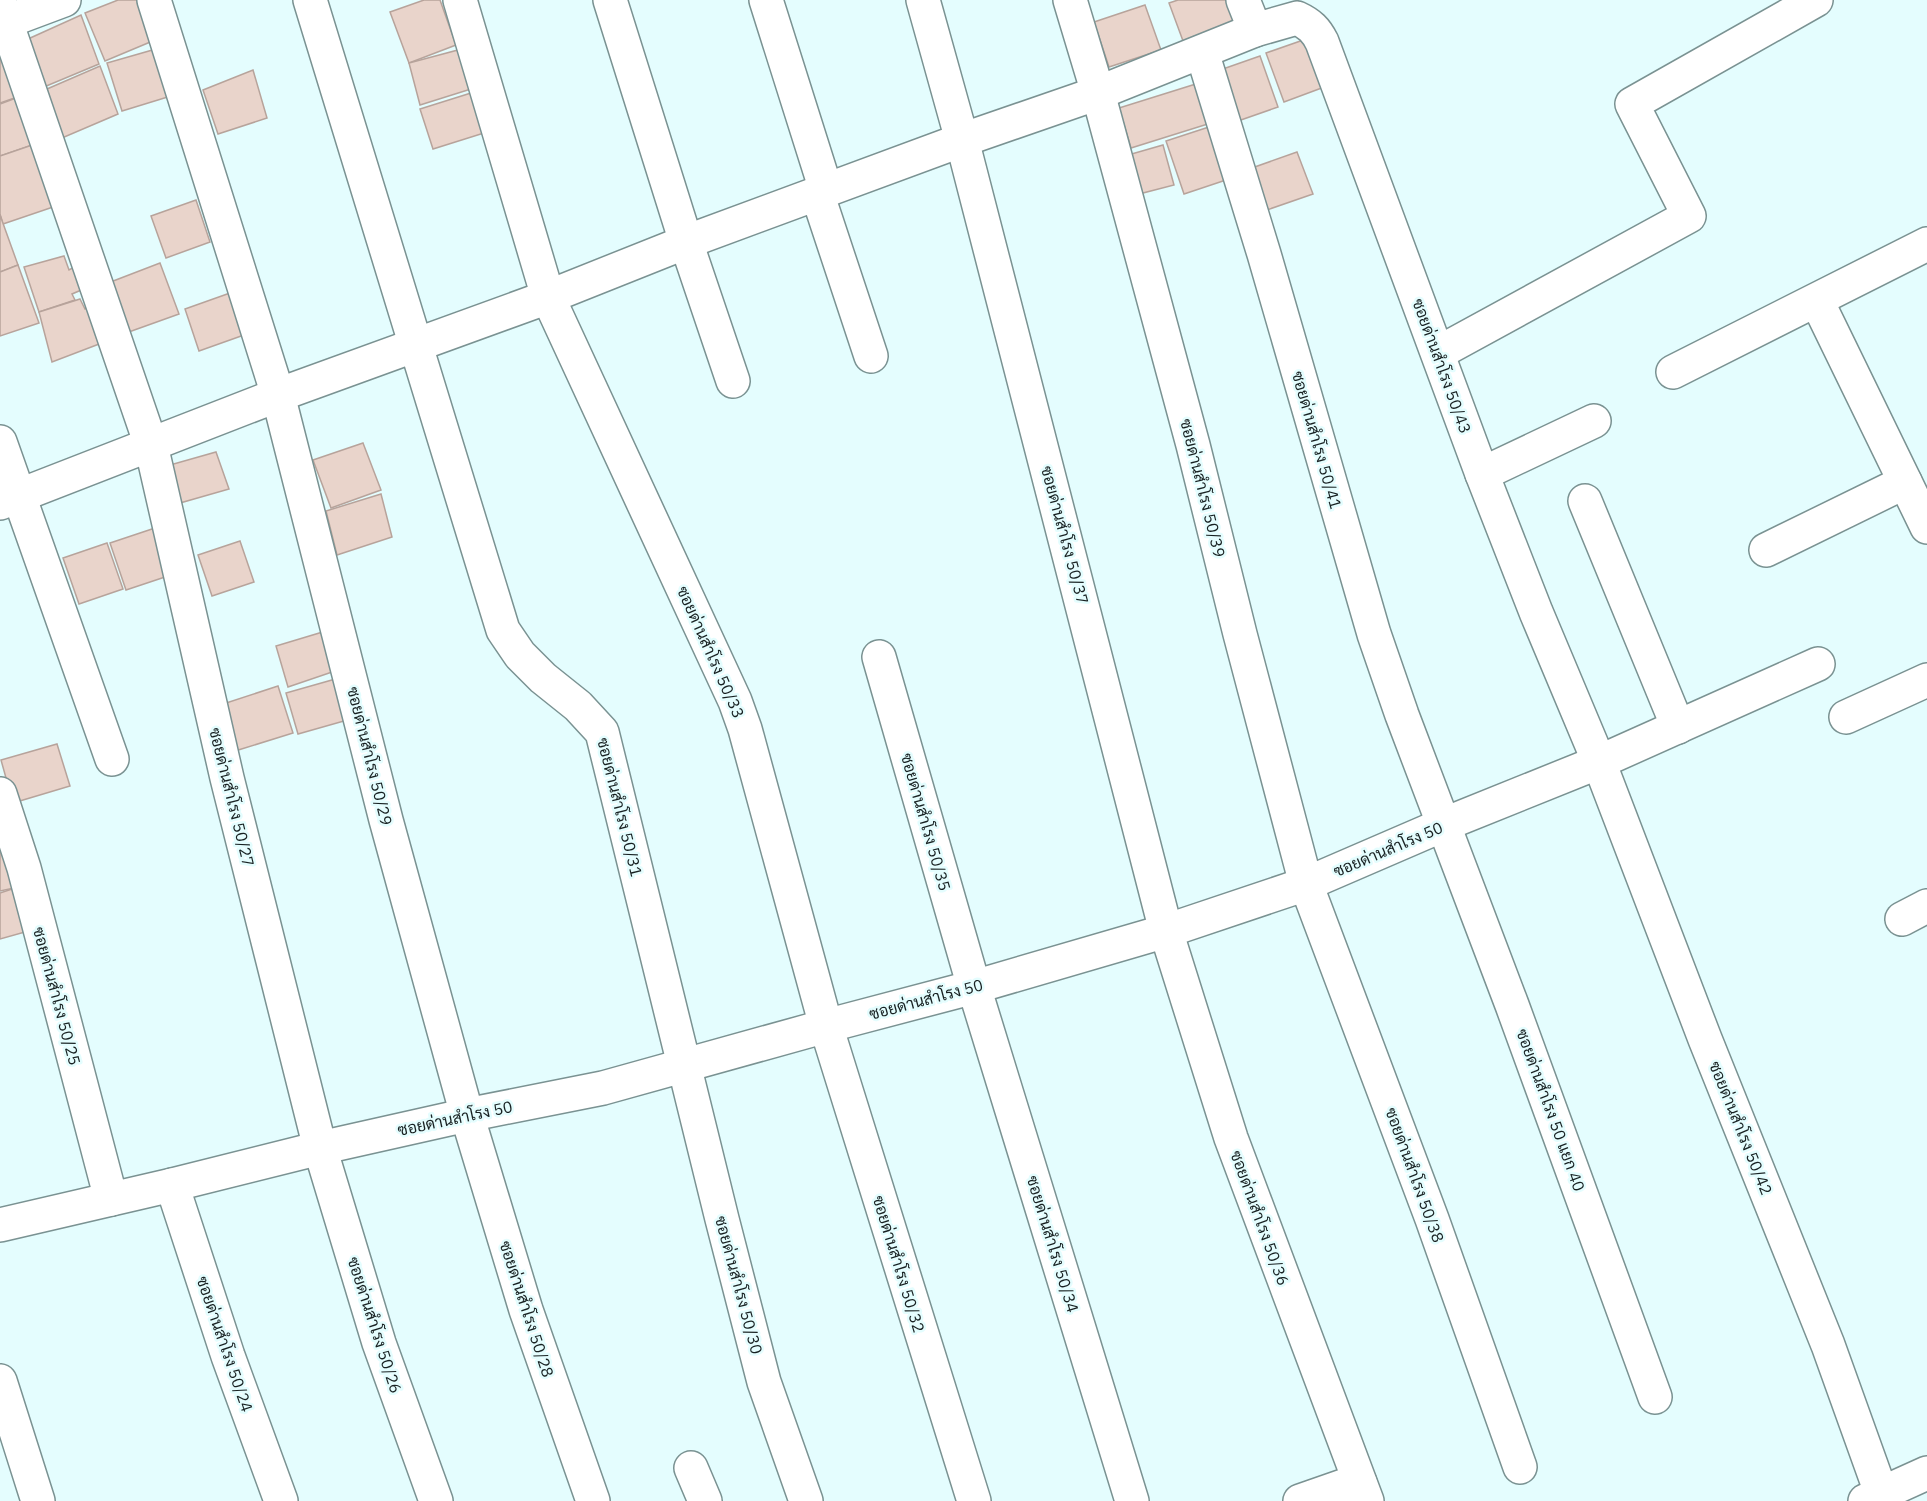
<svg xmlns="http://www.w3.org/2000/svg" width="1927" height="1501" font-family="'IBM Plex Sans',Sarabun,sans-serif">
  <rect width="100%" height="100%" fill="#e4fdfe"/>
  <!-- building -->
  <g fill="#e9d4cb" stroke="#b7a39b" stroke-width="1.5">
    <path d="M118,0H139L155,40L105,61L85,13Z"/>
    <path d="M424,0H440L456,45L409,63L390,12Z"/>
    <path d="M1178,0H1229L1240,29L1186,49L1169,3Z"/>
    <path d="M1145,5L1161,50L1109,67L1094,22Z"/>
    <path d="M81,15L99,64L44,87L28,39Z"/>
    <path d="M1309,38L1327,86L1284,102L1266,53Z"/>
    <path d="M156,49L171,96L122,111L107,63Z"/>
    <path d="M0,50L23,95L0,103Z"/>
    <path d="M458,50L471,89L420,105L409,63Z"/>
    <path d="M1260,56L1278,107L1238,121L1220,70Z"/>
    <path d="M100,66L118,114L62,138L47,89Z"/>
    <path d="M253,70L267,118L218,134L203,90Z"/>
    <path d="M1199,83L1211,123L1131,148L1119,108Z"/>
    <path d="M471,93L484,133L433,149L420,109Z"/>
    <path d="M24,95L41,142L0,156V104Z"/>
    <path d="M1215,125L1232,178L1184,194L1166,141Z"/>
    <path d="M41,142L59,205L3,224L0,214V156Z"/>
    <path d="M1163,145L1174,185L1139,194L1128,155Z"/>
    <path d="M1297,152L1313,194L1264,211L1249,169Z"/>
    <path d="M196,200L210,242L166,258L151,216Z"/>
    <path d="M0,215L18,265L0,272Z"/>
    <path d="M64,256L69,270L78,265L86,288L72,294L75,300L39,312L24,267Z"/>
    <path d="M160,263L179,314L126,333L108,283Z"/>
    <path d="M18,265L39,323L0,336V272Z"/>
    <path d="M230,293L244,335L199,351L185,309Z"/>
    <path d="M80,299L85,309L92,305L107,341L52,362L39,312Z"/>
    <path d="M363,443L381,490L331,508L313,460Z"/>
    <path d="M216,452L229,489L180,503L170,465Z"/>
    <path d="M381,494L392,537L337,555L326,511Z"/>
    <path d="M155,528L171,575L126,590L110,543Z"/>
    <path d="M240,541L254,582L212,596L198,555Z"/>
    <path d="M107,543L123,589L79,604L63,558Z"/>
    <path d="M326,631L338,670L288,687L276,646Z"/>
    <path d="M339,678L351,719L298,734L286,693Z"/>
    <path d="M278,686L293,733L235,751L220,705Z"/>
    <path d="M57,744L70,786L13,803L1,760Z"/>
    <path d="M0,845L14,888L0,891Z"/>
    <path d="M12,889L25,932L0,939V893Z"/>
  </g>
  <g fill="none" stroke-linecap="round" stroke-linejoin="round">
    <defs>
      <g id="minor">
        <path d="M154,0L278,395L386,820L467,1115L526,1310L593,1501"/>
        <path d="M310,0L503,630L520,655L543,678L578,706L602,732L722,1219L764,1382L806,1501"/>
        <path d="M460,0L548,297L735,701L745,729L826,1026L974,1501"/>
        <path d="M610,0L686,242L733,381"/>
        <path d="M766,0L826,190"/>
        <path d="M923,0L962,140L1166,931L1231,1138L1367,1501"/>
        <path d="M1070,0L1098,93L1193,445L1240,634L1306,884L1432,1219L1520,1467"/>
        <path d="M1243,0L1255,30"/>
        <path d="M0,4L151,445L227,778L320,1148L379,1343L436,1501"/>
        <path d="M0,24L64,0"/>
        <path d="M1202,52L1264,254L1374,634L1402,715L1512,1005L1655,1397"/>
        <path d="M817,193L871,356"/>
        <path d="M1817,301L1927,527"/>
        <path d="M1438,353L1689,216L1632,104L1816,0"/>
        <path d="M1673,372L1927,244"/>
        <path d="M0,442L112,759"/>
        <path d="M1482,474L1594,421"/>
        <path d="M1585,501L1678,727"/>
        <path d="M0,503L278,395L548,297L686,242L962,140L1098,93L1255,30L1297,18C1310,24 1316,30 1322,42L1482,474L1536,612L1599,762L1705,1039L1828,1345L1884,1501"/>
        <path d="M1766,550L1905,482"/>
        <path d="M879,657L974,987L1132,1501"/>
        <path d="M1846,717L1927,680"/>
        <path d="M0,794L24,868L111,1199"/>
        <path d="M1902,919L1927,906"/>
        <path d="M172,1185L228,1356L281,1501"/>
        <path d="M0,1225L172,1185L320,1148L467,1115L603,1088L826,1026L974,987L1166,931L1306,884L1445,824L1599,762L1818,664"/>
        <path d="M0,1381L38,1501"/>
        <path d="M691,1468L705,1501"/>
        <path d="M1300,1501L1343,1486L1360,1483"/>
        <path d="M1865,1501L1927,1473"/>
      </g>
    </defs>
    <!-- minor casing -->
    <use href="#minor" stroke="#7a9292" stroke-width="36"/>
    <!-- minor -->
    <use href="#minor" stroke="#fff" stroke-width="33"/>
  </g>
  <g text-anchor="middle" dominant-baseline="central" stroke-width="5" stroke-linejoin="round" paint-order="stroke">
    <!-- street labels -->
    <g font-size="16" fill="#182122" stroke="#e4fdfe">
      <text transform="translate(1442 366) rotate(70)">ซอยด่านสำโรง 50/43</text>
      <text transform="translate(1317 440) rotate(74)">ซอยด่านสำโรง 50/41</text>
      <text transform="translate(1203 488) rotate(76)">ซอยด่านสำโรง 50/39</text>
      <text transform="translate(1065 535) rotate(75)">ซอยด่านสำโรง 50/37</text>
      <text transform="translate(711 652) rotate(66)">ซอยด่านสำโรง 50/33</text>
      <text transform="translate(370 756) rotate(76)">ซอยด่านสำโรง 50/29</text>
      <text transform="translate(232 797) rotate(76)">ซอยด่านสำโรง 50/27</text>
      <text transform="translate(620 807) rotate(76)">ซอยด่านสำโรง 50/31</text>
      <text transform="translate(926 822) rotate(74)">ซอยด่านสำโรง 50/35</text>
      <text transform="translate(1388 849) rotate(-23)">ซอยด่านสำโรง 50</text>
      <text transform="translate(57 996) rotate(75)">ซอยด่านสำโรง 50/25</text>
      <text transform="translate(926 999) rotate(-15)">ซอยด่านสำโรง 50</text>
      <text transform="translate(1551 1110) rotate(70)">ซอยด่านสำโรง 50 แยก 40</text>
      <text transform="translate(455 1118) rotate(-12)">ซอยด่านสำโรง 50</text>
      <text transform="translate(1741 1128) rotate(68)">ซอยด่านสำโรง 50/42</text>
      <text transform="translate(1415 1175) rotate(70)">ซอยด่านสำโรง 50/38</text>
      <text transform="translate(1260 1218) rotate(70)">ซอยด่านสำโรง 50/36</text>
      <text transform="translate(1053 1244) rotate(73)">ซอยด่านสำโรง 50/34</text>
      <text transform="translate(899 1264) rotate(73)">ซอยด่านสำโรง 50/32</text>
      <text transform="translate(739 1285) rotate(75)">ซอยด่านสำโรง 50/30</text>
      <text transform="translate(527 1309) rotate(72)">ซอยด่านสำโรง 50/28</text>
      <text transform="translate(375 1325) rotate(72)">ซอยด่านสำโรง 50/26</text>
      <text transform="translate(225 1344) rotate(71)">ซอยด่านสำโรง 50/24</text>
    </g>
  </g>
</svg>
